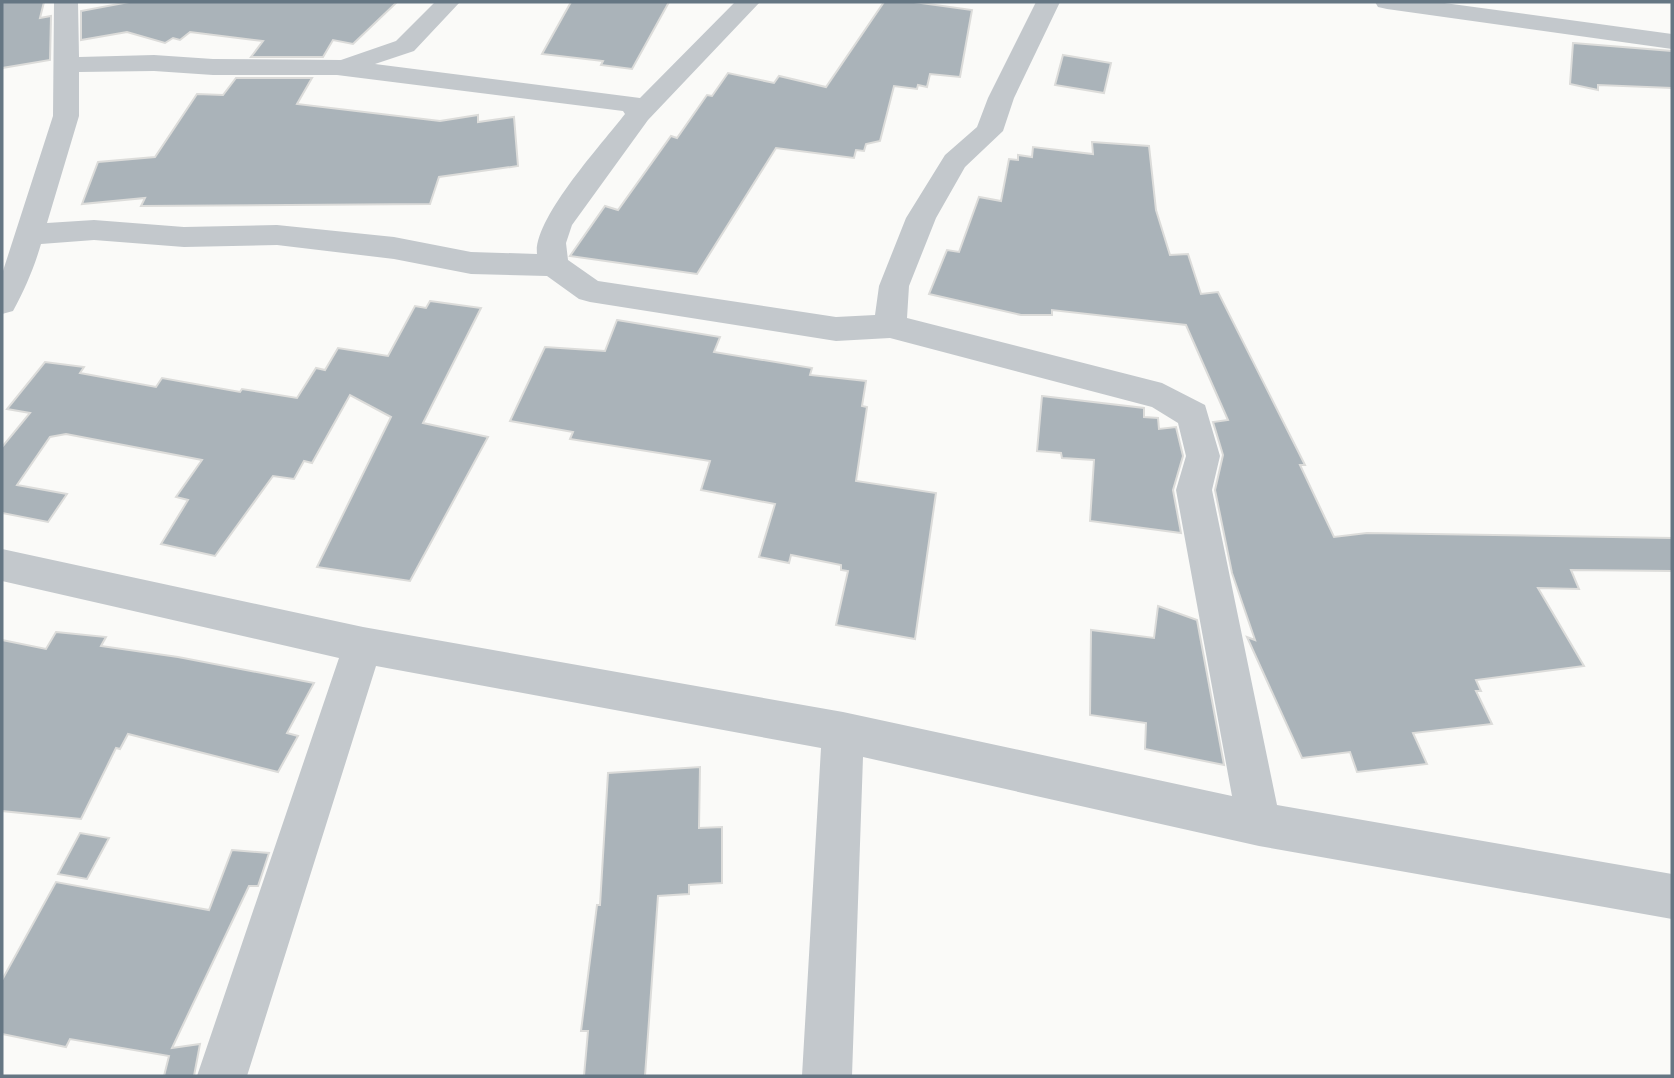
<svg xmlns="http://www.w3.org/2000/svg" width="1674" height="1078" font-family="Manrope,sans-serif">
  <rect width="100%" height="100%" fill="#fafaf8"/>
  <!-- building -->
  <g fill="#aab3b9" stroke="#dcdcda" stroke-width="2">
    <path d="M2,2H44L40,18L51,16L50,60L2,68Z"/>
    <path d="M129,2H397L353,44L333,40L323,57H251L263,41L190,32L180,40L173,38L165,43L127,32L81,40V11Z"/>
    <path d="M571,2H669L632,69L601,65L603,61L542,54Z"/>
    <path d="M884,2H914L972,10L960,77L930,74L927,87L918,85L917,89L894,86L880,141L866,144L864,151L856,150L854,158L776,148L697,274L570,256L605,206L618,210L671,136L677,138L707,95L712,96L728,73L774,83L779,76L826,87Z"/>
    <path d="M1573,43L1672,51V88L1598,85V90L1570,84Z"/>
    <path d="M1063,55L1111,63L1104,93L1055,85Z"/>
    <path d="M236,78H312L297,104L440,121L478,115V122L514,117L518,166L439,177L430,204L141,206L145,198L82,204L98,162L155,157L197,94L223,95Z"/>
    <path d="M1092,142L1149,146L1156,210L1170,255L1188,254L1201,294L1218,292L1305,465H1300L1334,537L1367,533L1672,538V571L1571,570L1579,589L1538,588L1584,666L1476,680L1481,691H1476L1492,724L1413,733L1427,764L1357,772L1350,752L1302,758L1247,637L1255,640L1232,573L1215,490L1223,455L1213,422L1228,420L1186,325L1052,310V315H1021L929,294L947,250L959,252L979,197L1001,201L1009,159L1018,160V155L1032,157L1033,147L1093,154Z"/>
    <path d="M430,301L481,308L423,423L488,437L410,581L317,567L391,417L350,395L312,463L304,461L294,479L273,476L215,556L161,544L188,500L176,497L202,460L66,434L50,437L17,485L67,494L48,522L2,513V447L30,413L7,409L45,362L84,367L80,373L156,387L162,378L240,392L242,389L297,398L316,368L325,370L338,348L388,356L415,306L426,308Z"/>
    <path d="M617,320L720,337L714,352L812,368L810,375L866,381L862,406L867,407L856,481L936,493L915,639L836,625L848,571L841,570V565L791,555L789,563L759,557L775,504L701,490L710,461L570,439L573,432L510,421L545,347L605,351Z"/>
    <path d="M1042,396L1144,408V417L1158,418L1159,429L1176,427L1183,456L1173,490L1181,533L1090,521L1094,460L1062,458L1061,453L1037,451Z"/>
    <path d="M1158,606L1197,620L1224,765L1145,749L1146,723L1090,715L1091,630L1154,638Z"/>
    <path d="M56,632L106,637L101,646L178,657L314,683L287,733L298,736L278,772L128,734L120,749L116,748L81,819L2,811V640L46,649Z"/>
    <path d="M700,767L699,828L722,827V883L689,885V894L658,896L645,1076H584L588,1031H581L597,905H600L608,773Z"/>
    <path d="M80,833L109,838L87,879L58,874Z"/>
    <path d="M232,850L269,853L258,886H249L172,1048L200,1044L194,1076H164L169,1056L70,1039L66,1047L2,1034V980L56,882L209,910Z"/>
  </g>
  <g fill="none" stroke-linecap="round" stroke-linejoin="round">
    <!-- street -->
    <g fill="#c3c8cc" fill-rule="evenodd">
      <path d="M54,2H78L79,57L154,55L213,59L341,60L396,41L435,2H460L414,51L375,64L640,98L735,2H760L648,120L572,225L566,243L568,260L598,281L836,317L875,315L879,286L906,218L945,155L977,127L988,98L1036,2H1060L1014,98L1003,131L965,167L936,218L909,286L907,318L1162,383L1205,405L1220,456L1212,490L1277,805L1672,874V919L1259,846L863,757L852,1076H802L821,748L376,666L247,1076H197L339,658L2,581V549L363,627L843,712L1232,796L1176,490L1186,456L1178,423L1152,407L890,338L836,341L590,302L579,299L547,276L471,274L394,259L277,245L184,247L94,240L41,244C34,268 25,289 13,311L2,314V274L53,116ZM154,71L213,75H337L623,111L625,114C602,144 533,219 537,254L471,252L394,237L277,225L184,227L94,220L47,223L79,116V72Z"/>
      <path d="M1375,2H1437L1672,34V49L1387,9L1378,7Z"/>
    </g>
  </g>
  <!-- border -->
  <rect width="1674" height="1078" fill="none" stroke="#657683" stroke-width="7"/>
</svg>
